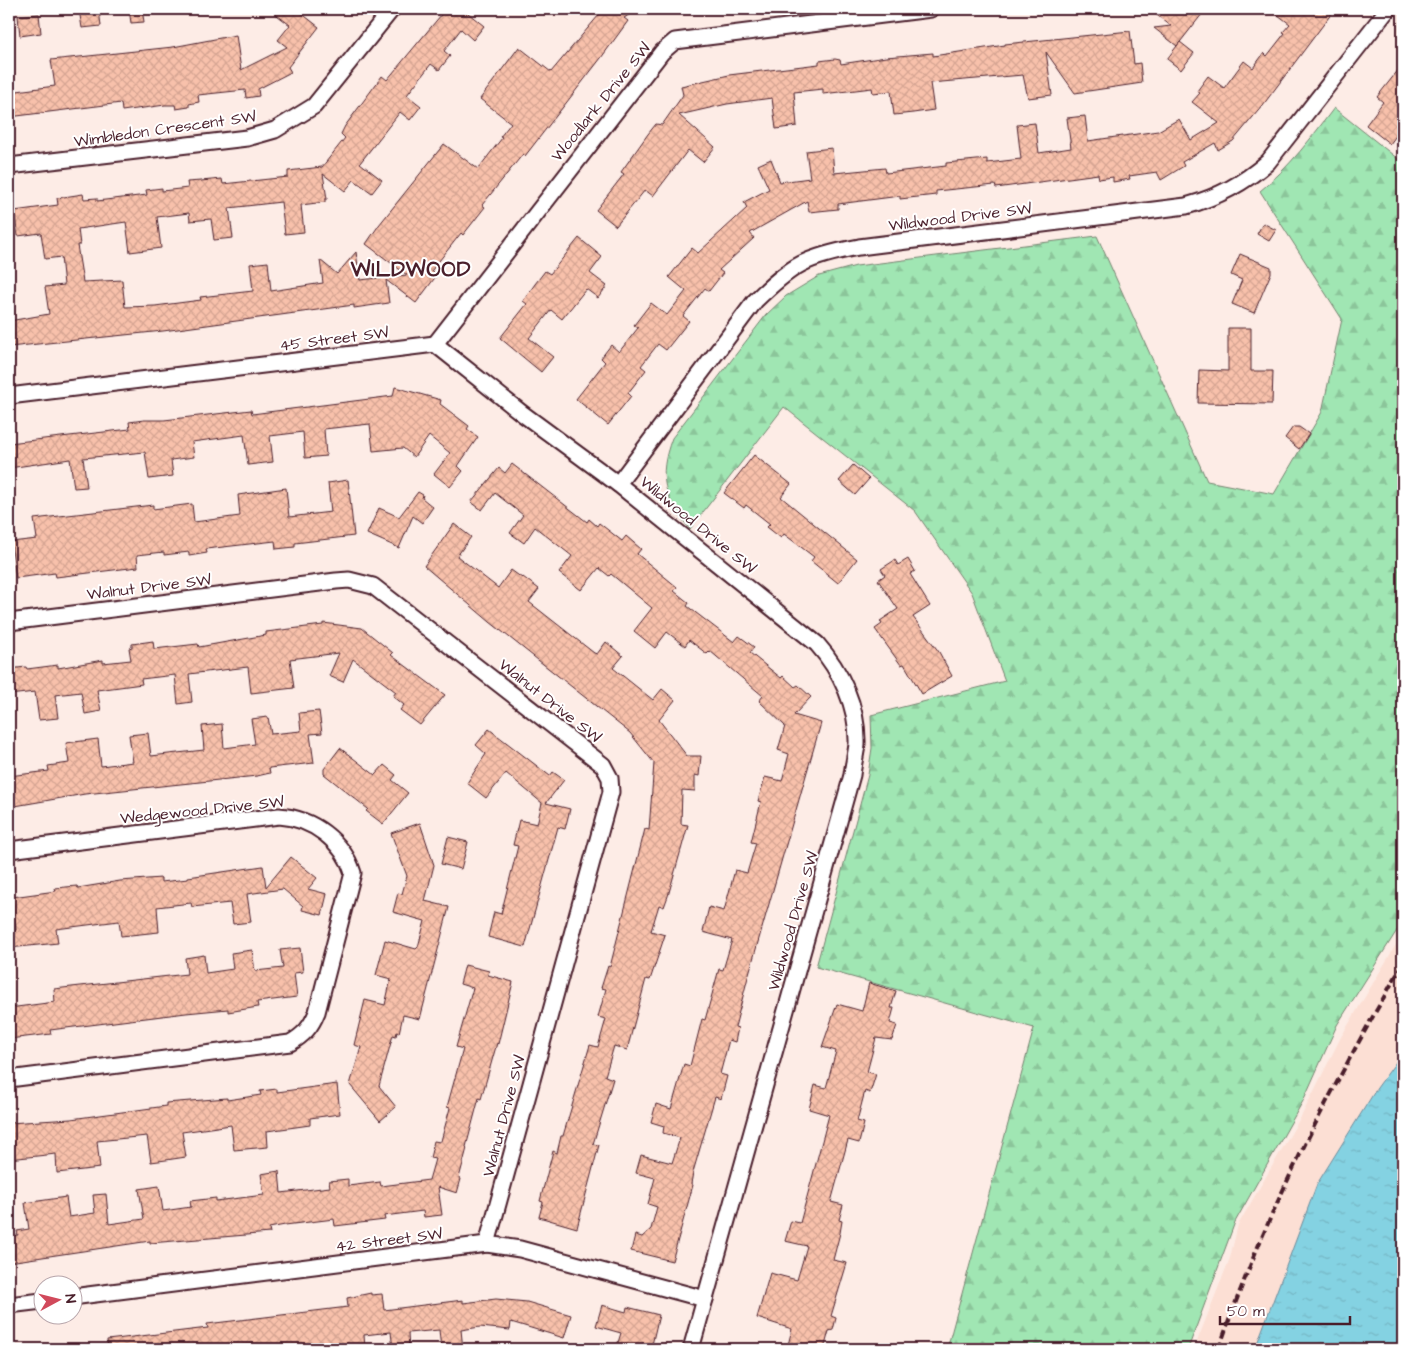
<svg xmlns="http://www.w3.org/2000/svg" width="1412" height="1358" font-family="'Architects Daughter',sans-serif">
  <defs>
    <pattern id="forest-firs" width="22" height="20" patternUnits="userSpaceOnUse" patternTransform="scale(1.25)"><rect width="22" height="20" fill="#a0e6b3"/><path d="M5 1l3.5 6h-7zM16 11l3.5 6h-7z" fill="#8bc59a"/></pattern>
    <pattern id="water-ripples" width="26" height="14" patternUnits="userSpaceOnUse" patternTransform="scale(1.25)"><rect width="26" height="14" fill="#84d2e2"/><path d="M2 4q2-2 4 0t4 0M15 11q2-2 4 0t4 0" fill="none" stroke="#74b4c2"/></pattern>
    <pattern id="building-cross-hatch" width="8" height="8" patternUnits="userSpaceOnUse" patternTransform="scale(1.25)"><rect width="8" height="8" fill="#f8c1ab"/><path d="M0 0l8 8M0 8l8-8" fill="none" stroke="#d6a593"/></pattern>
  </defs>
  <rect width="100%" height="100%" fill="#fdece6"/>
  <filter id="ink" filterUnits="userSpaceOnUse"><feTurbulence type="fractalNoise" baseFrequency=".02" numOctaves="2"/><feDisplacementMap in="SourceGraphic" scale="10" xChannelSelector="R" yChannelSelector="G"/><feConvolveMatrix kernelMatrix="1 2 1 2 8 2 1 2 1" color-interpolation-filters="sRGB"/></filter>
  <g filter="url(#ink)">
    <!-- built -->
    <path fill="#fcdfd4" d="M1403,933V1048L1396,1062L1377,1088L1317,1184L1255,1349H1194L1230,1258L1238,1225L1303,1113L1341,1037Z"/>
    <!-- forest -->
    <path fill="url(#forest-firs)" stroke="#75826f" d="M1334,108L1403,163V921L1337,1025L1303,1101L1235,1222L1188,1349H947L1034,1028L816,967L868,775L872,748L871,715L1005,681L972,593L915,511L784,407L690,529C664,497 657,478 672,438L766,315L786,296L819,276L856,266L1097,236L1207,481L1274,494L1322,412L1342,319L1260,191C1289,168 1312,137 1334,108Z"/>
    <!-- water -->
    <path fill="url(#water-ripples)" stroke="#6d8a99" d="M1403,1048V1349H1255L1317,1184L1377,1088L1396,1062Z"/>
    <!-- building -->
    <g fill="url(#building-cross-hatch)" stroke="#4a1f2b">
      <path d="M79,9H99L101,26L82,28Z"/>
      <path d="M129,9H142L144,22L131,23Z"/>
      <path d="M269,9H296L319,27L288,67L291,72L258,89L259,96L246,98L245,90L198,95L199,102L189,104V107L176,109L175,105H165L122,111L121,103L9,117V92L55,86L51,60L173,47L236,35L241,70L287,47L278,40L290,25Z"/>
      <path d="M446,9H463L484,26L473,40L461,29L444,51L450,56L439,70L431,64L407,95L421,106L410,120L400,112L360,163L382,180L372,193L354,180L345,191L323,174L327,199H325V202L301,205L304,232L285,234L281,202L229,208L233,238L214,240L211,219L190,221L189,213L157,217L161,248L130,252L126,222L78,229L80,245H77L83,282L122,280L125,307L155,306L201,300L200,297L253,291L250,264L268,262L271,291L323,283L320,260L337,274L356,252L360,280L407,275L366,244L379,225L444,144L478,169L502,138L500,137L511,123L480,99L519,47L551,72L604,9H638L624,18L628,21L601,58L525,156L523,154L482,205L485,207L463,235L461,233L432,270L437,275L416,303L386,280L389,303L354,308V305L163,331L9,347V321L49,314L45,287L64,285L61,257L45,259L41,233L18,236L14,211L58,205L57,198L83,194L84,199L97,198V201L147,195L146,190L162,188V191L188,188L187,182L201,181L222,179L223,184L288,177V171L322,167L345,138L341,134L345,126L382,76L387,80Z"/>
      <path d="M1149,9H1206L1177,46L1154,28L1171,26Z"/>
      <path d="M1270,9H1335L1263,105L1233,141L1218,150L1215,143L1182,162L1184,166L1161,180L1157,172L1129,176L1130,179L1113,182V177L1099,179L1098,174L996,188L995,185L936,191V195L900,199V196L838,204V209L809,212L807,201L750,233L754,238L719,270L723,273L709,291L705,288L683,316L689,321L666,350L658,344L641,366L646,370L628,393L631,396L608,425L576,399L605,362L601,358L611,345L619,352L638,328L634,325L651,303L667,315L686,291L669,277L692,248L698,253L747,208L744,202L769,189L758,165L771,159L780,182L810,178L806,151L832,148L834,173L885,168L886,173L946,166V163L987,159V163L1021,159L1017,125L1035,123L1039,153L1071,148L1067,118L1085,116L1088,141L1158,131L1179,119L1191,140L1219,123L1192,102L1200,93L1197,91L1208,76L1224,88L1244,61L1253,68L1264,53L1267,56L1285,33L1283,32L1290,24Z"/>
      <path d="M39,14L41,33L20,36L18,16Z"/>
      <path d="M1130,31L1134,64L1140,63L1142,83L1075,93L1046,52L1052,95L1028,98L1023,75L930,83L934,110L913,113L894,115L891,91L873,93L872,88L823,94V89L794,92L797,126L776,129L772,98L727,104L679,115L715,147L703,162L688,150L653,196L645,190L616,226L596,210L624,174L621,172L648,134L656,124L662,125L683,95L681,86L729,75L819,64V61L835,59L840,60L841,64L886,57L933,53V56L1005,45V44Z"/>
      <path d="M1180,42L1194,53L1181,70L1167,59Z"/>
      <path d="M1403,64V126L1390,144L1366,125L1383,102L1377,97Z"/>
      <path d="M1263,223L1276,230L1269,241L1257,234Z"/>
      <path d="M579,238L602,257L590,273L607,286L598,298L586,289L562,319L551,310L529,338L553,357L541,372L500,338L527,304L523,301L535,284L545,271L550,274Z"/>
      <path d="M1240,254L1271,267V273L1254,313L1232,304L1242,280L1231,275Z"/>
      <path d="M1228,328H1251V371H1273L1272,404L1198,403L1199,370L1228,371Z"/>
      <path d="M395,387L441,400L440,404L469,426L467,429L478,437L458,466L463,471L450,487L434,474L450,453L429,436L414,457L403,448L373,451L370,424L324,429L326,456L305,458L303,432L270,436L273,462L248,465L244,435L192,442L194,457L171,460L173,476L149,479L145,452L83,458L87,487L74,488L70,459L9,468V443L130,429L129,422L144,420H164L251,410L252,414L393,396Z"/>
      <path d="M1293,427H1299L1309,434L1299,449L1285,438Z"/>
      <path d="M754,455L791,484L781,497L857,559L838,583L811,561L814,557L784,534L781,538L767,527L770,524L746,505L744,508L724,493Z"/>
      <path d="M512,464L587,522L589,519L597,526L599,523L622,541L626,536L641,549L637,554L677,587L674,591L689,603L687,606L734,642L739,636L754,647L750,653L781,678L783,676L795,687L798,685L811,697L794,715L821,723L748,977L735,1027L738,1028L735,1042L729,1040L720,1074L727,1076L721,1099L715,1097L693,1172L691,1184L693,1185L672,1261L631,1251L635,1235L642,1237L651,1229L657,1207L648,1204L655,1178L636,1173L641,1155L672,1163L680,1138L663,1133L664,1126L651,1122L656,1104L671,1109L684,1064L690,1066L702,1019L705,1020L719,969L723,970L732,940L703,932L709,907L724,911L735,870L747,873L756,843L751,842L761,802L758,801L765,777L782,781L789,754L778,750L785,726L759,701L763,696L710,651L707,654L689,640L685,646L667,632L655,648L634,631L652,608L611,574L609,576L599,568L581,590L559,573L572,556L535,527L524,543L510,533L523,515L495,493L482,510L471,502L499,468L505,473Z"/>
      <path d="M853,465L869,479L855,495L839,481Z"/>
      <path d="M348,480L354,536L295,543V547L276,549L275,541L206,549L207,553L189,556V552L164,555V552L137,555L138,567L56,577L55,573L16,578L11,542L37,539L34,519L153,505V509L192,504L194,522L240,516L238,495L286,488L289,517L331,512L328,483Z"/>
      <path d="M418,492L423,495L422,498L433,507L422,523L413,516L399,548L367,534L379,508L399,517Z"/>
      <path d="M454,524L471,537L457,556L498,588L511,570L522,578L523,577L539,589L529,602L594,653L597,654L606,642L623,656L613,668L653,700L662,689L675,700L659,720L687,756H701L699,776L695,775V791L682,790L681,824L688,825L668,896L664,907L659,905L651,931L665,935L650,980L646,979L627,1050L614,1046L605,1076L613,1079L593,1144L599,1145L577,1228L539,1217L543,1202L540,1201L553,1151L557,1153L561,1136H563L590,1045L598,1047L606,1019L598,1017L606,989L601,988L608,966L610,967L645,829L649,830L654,763L630,733L490,622L424,566Z"/>
      <path d="M908,559L915,571L910,574L930,606L913,617L939,652L952,676L922,694L904,664L901,665L875,629L882,624L880,621L898,609L878,580L885,575L881,569L895,560L898,565Z"/>
      <path d="M323,623L362,628L393,653L391,655L445,695L420,725L400,710L404,705L393,696L396,692L353,659L343,682L329,676L339,653L290,659L294,688L251,693L248,667L189,674L192,702L178,704L175,675L141,679L142,684L97,690L101,711L85,714L81,692L55,695L58,718L39,720L35,692L9,695V669L26,667L27,669L58,665V668L103,660V663L131,660L129,648L132,647V644L153,641L154,649L198,644L199,647L266,635V632L323,625Z"/>
      <path d="M319,711L322,733L310,734L314,763L269,768L270,773L257,776L85,794L9,807V776L49,771L48,766L69,763L66,743L98,739L101,766L133,762L129,735L148,733L151,756L204,750L202,726L222,724L224,748L255,744L251,719L268,717L271,734L301,731L299,713Z"/>
      <path d="M489,729L550,776L553,772L564,780L546,803L570,809L565,829L558,827L525,947L488,937L494,912L501,914L518,846L513,845L519,820L537,824L542,803L506,773L486,798L467,783L486,754L476,745Z"/>
      <path d="M340,748L375,775L384,765L396,775L392,780L408,793L383,824L366,811L368,809L324,774V769Z"/>
      <path d="M420,823L434,865L425,901L449,907L420,1019L403,1015L399,1033L397,1032L396,1036L393,1035L379,1086L396,1107L380,1121L350,1085L361,1047L354,1045L365,1000L385,1005L391,979L376,975L385,940L416,949L418,947L425,921L393,912L398,893L402,894L407,876L391,833Z"/>
      <path d="M448,837L468,842L461,869L441,864Z"/>
      <path d="M291,857L317,878L308,889L327,894L322,915L302,910L303,906L283,889L247,894L251,922L233,924L230,903L192,907L191,903L157,907L159,932L121,936L119,921L56,929L58,943L9,948V931L16,930L12,897L56,891L55,888L77,886L78,888L120,881L161,878V882L188,879V877L263,866L266,887Z"/>
      <path d="M300,948L303,972L294,973L297,997L257,1002L258,1007L228,1012V1009L186,1013L50,1030L51,1034L9,1039V1008L55,1002L54,989L187,974L185,958L204,955L206,973L233,969L231,953L252,950L255,971L283,968L280,950Z"/>
      <path d="M465,965L489,971L488,975L513,982L498,1044L497,1043L481,1099L479,1098L466,1147L467,1148L459,1178L461,1179L457,1193L438,1187L442,1215L424,1217L423,1211L384,1216L385,1220L335,1226L334,1219L285,1225L269,1228L270,1233L150,1243V1241L9,1262V1236L18,1235L17,1231L29,1229L25,1203L66,1197L69,1217L95,1213L93,1195L106,1194L109,1224L144,1219L139,1189L159,1186L163,1211L191,1207L190,1201L216,1198V1201L264,1195L261,1174L279,1171L281,1193L330,1187L329,1181L348,1179V1186L380,1182L381,1186L429,1180L435,1159L430,1158L434,1141L440,1142L441,1141L450,1108L447,1107L463,1049L456,1047L473,988L460,984Z"/>
      <path d="M869,983L896,991L891,1008H894L890,1023L897,1025L892,1040L876,1038L867,1072L876,1074L870,1093L865,1091L857,1121L864,1123L859,1143L848,1140L831,1202L843,1205L839,1220L842,1221L840,1233L833,1260L847,1263L831,1316L836,1318L833,1330L829,1331L824,1349H787L792,1329L757,1318L770,1273L797,1280L807,1246L785,1241L791,1221L800,1223L829,1115L809,1109L815,1085L826,1088L836,1051L822,1047L837,1004L862,1011Z"/>
      <path d="M337,1084L340,1114L310,1118V1125L267,1131L268,1147L234,1150L231,1125L182,1132L186,1157L166,1160L151,1162L147,1136L97,1141L100,1168L57,1173L56,1154L9,1159V1123L71,1119L166,1106V1103L227,1098V1100L261,1095L260,1091L277,1089V1092Z"/>
      <path d="M371,1293V1295L382,1294L384,1310L463,1300V1303L496,1299L527,1302L571,1315L564,1338L511,1322L510,1330L480,1327L461,1330L463,1349H441L439,1330L408,1333L409,1349H393L391,1332L364,1335L365,1349H253V1344L211,1349H108L107,1340L208,1328L207,1324L348,1307L347,1298Z"/>
      <path d="M602,1305L626,1312L627,1307L659,1315L651,1349H616L621,1333L596,1326Z"/>
    </g>
    <g fill="none" stroke-linecap="round" stroke-linejoin="round">
      <defs>
        <g id="minor">
          <path d="M9,166L247,138L275,130L314,106L392,9"/>
          <path d="M435,344L662,52L675,41L931,9"/>
          <path d="M9,396L435,344L523,414L618,484"/>
          <path d="M9,622L336,581L349,580L373,586L603,765L610,778L611,792L487,1244"/>
          <path d="M9,850L279,816C312,818 343,841 353,873L317,1012C311,1027 304,1035 290,1043L9,1079"/>
          <path d="M72,1297L487,1244L520,1249L705,1299"/>
          <path d="M9,1305L42,1301"/>
          <path d="M691,1349L852,775C853,765 856,754 857,744C858,707 841,671 817,644L618,484L755,301C793,264 806,257 859,247L1186,206C1218,197 1243,184 1268,162L1388,9"/>
        </g>
      </defs>
      <!-- minor casing -->
      <use href="#minor" stroke="#4a1f2b" stroke-width="19"/>
      <!-- minor -->
      <use href="#minor" stroke="#fff" stroke-width="15"/>
      <!-- rail -->
      <path stroke="#4a1f2b" stroke-width="4" stroke-dasharray="8 4" stroke-linecap="butt" d="M1219,1349C1265,1213 1331,1088 1403,964"/>
    </g>
  </g>
  <g text-anchor="middle" dominant-baseline="central" stroke-width="4" stroke-linejoin="round" paint-order="stroke">
    <!-- street labels -->
    <g font-size="16" fill="#4a1f2b" stroke="#fff">
      <text transform="translate(601 102) rotate(-51)">Woodlark Drive SW</text>
      <text transform="translate(165 129) rotate(-8)">Wimbledon Crescent SW</text>
      <text transform="translate(960 217) rotate(-7)">Wildwood Drive SW</text>
      <text transform="translate(334 339) rotate(-7)">45 Street SW</text>
      <text transform="translate(698 525) rotate(39)">Wildwood Drive SW</text>
      <text transform="translate(149 587) rotate(-7)">Walnut Drive SW</text>
      <text transform="translate(550 701) rotate(38)">Walnut Drive SW</text>
      <text transform="translate(202 810) rotate(-6)">Wedgewood Drive SW</text>
      <text transform="translate(793 921) rotate(-74)">Wildwood Drive SW</text>
      <text transform="translate(504 1116) rotate(-75)">Walnut Drive SW</text>
      <text transform="translate(389 1240) rotate(-7)">42 Street SW</text>
    </g>
    <!-- district labels -->
    <g font-size="21" font-weight="bold" letter-spacing="1" fill="#4a1f2b" stroke="#fff">
      <text x="411" y="269">WILDWOOD</text>
    </g>
  </g>
  <!-- margin -->
  <rect width="1412" height="1358" fill="none" stroke="#fff" stroke-width="30"/>
  <rect x="15" y="15" width="1382" height="1328" fill="none" stroke="#4a1f2b" stroke-width="2" filter="url(#ink)"/>
  <!-- north arrow -->
  <g transform="translate(58 1300) rotate(83)"><circle r="24" fill="#ffffff" stroke="#b7a5aa"/>
  <path d="M0-4L9 19L0 12L-9 19Z" fill="#d1495b"/>
  <text y="-8" font-size="14" font-weight="bold" text-anchor="middle" fill="#4a1f2b">N</text>
  </g>
  <!-- scale -->
  <path d="M1220 1316v8h130v-8" fill="none" stroke="#4a1f2b" stroke-width="2.5"/>
  <text x="1227" y="1316" font-size="15" fill="#4a1f2b" stroke="#ffffff" stroke-width="4" paint-order="stroke">50 m</text>
</svg>
